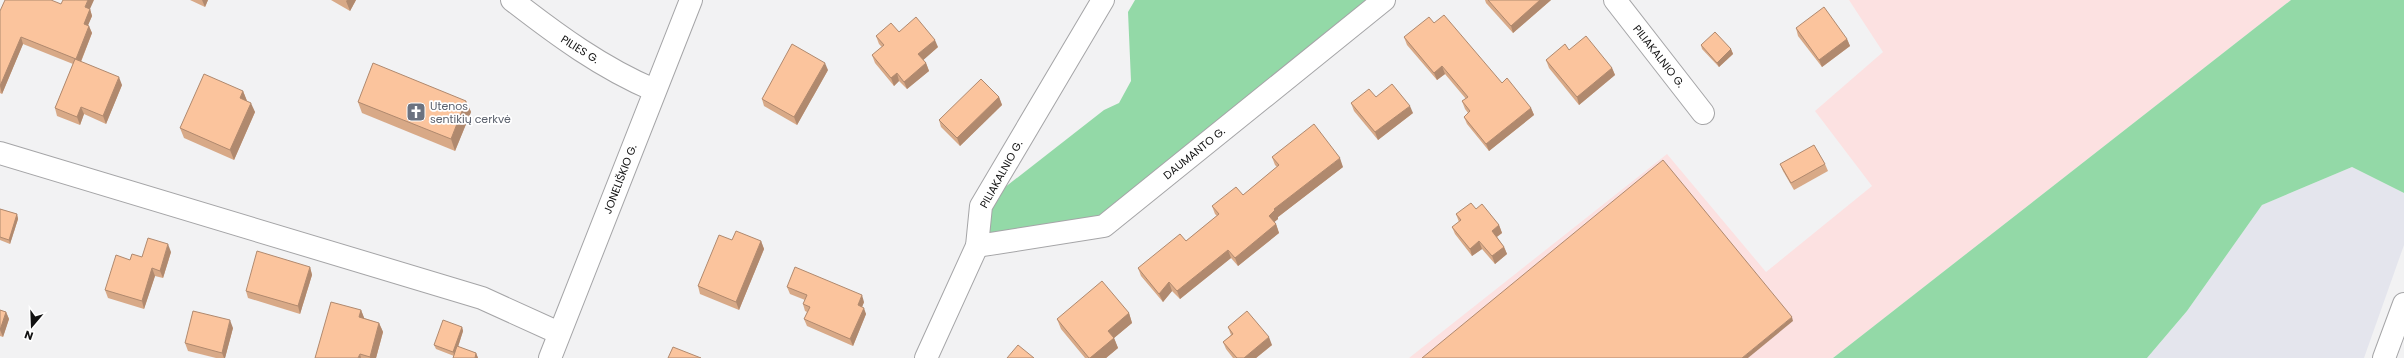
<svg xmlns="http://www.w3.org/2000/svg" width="2404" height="358" font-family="Poppins,sans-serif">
  <rect width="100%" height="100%" fill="#f2f2f3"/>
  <!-- built -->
  <path fill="#e4e5ed" d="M2352,167L2404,193V245L2364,358H2147L2187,311L2262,205Z"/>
  <!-- industrial -->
  <path fill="#fce1e1" d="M1849,0H2291L1833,358H1409L1667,154L1766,272L1872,186L1815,111L1883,52Z"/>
  <!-- green -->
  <g fill="#93d9a7">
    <path d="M1135,0H1384L1104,226L977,246L981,206L1104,110L1119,103L1131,81L1128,12Z"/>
    <path d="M2291,0H2404V193L2352,167L2262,205L2187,311L2147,358H1833Z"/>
  </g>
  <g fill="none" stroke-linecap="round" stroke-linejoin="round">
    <defs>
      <g id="street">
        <path d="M512,0C557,35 602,68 654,90"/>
        <path d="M1615,0L1703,113"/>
        <path d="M0,153L482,298L559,333"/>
        <path d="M977,246L1104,226L1384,0"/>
        <path d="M550,358L691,0"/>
        <path d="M926,358L977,246L981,206L1103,0"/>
      </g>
      <path id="highway" d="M2384,358L2404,304"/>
    </defs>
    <!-- street casing -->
    <use href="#street" stroke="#a5a5a7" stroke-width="24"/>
    <!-- highway casing -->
    <use href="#highway" stroke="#a5a5a7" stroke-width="24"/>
    <!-- street -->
    <use href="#street" stroke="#fff" stroke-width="22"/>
    <!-- highway -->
    <use href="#highway" stroke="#fff" stroke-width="22"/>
  </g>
  <!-- wall -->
  <g fill="#d8a987">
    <path d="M190,0H208L205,7Z"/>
    <path d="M331,0H356L350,11Z"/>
    <path d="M1485,0H1551L1513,33L1486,3Z"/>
    <path d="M61,4L90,9L92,16L88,25L92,33L81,62L122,85L106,124L84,114L80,125L57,116L55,108L73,64L23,44L2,94L0,93V11Z"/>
    <path d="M1434,23L1502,83L1531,108L1534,115L1489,151L1467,124L1464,117L1468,113L1465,109L1462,101L1466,99L1445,74L1437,80L1407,45L1404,37Z"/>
    <path d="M1796,28L1847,39L1850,46L1822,67L1798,36Z"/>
    <path d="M899,32L938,47L923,60L926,63L929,71L907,89L899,81L894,86L875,63L872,55L882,47L879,44L876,36Z"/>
    <path d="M1701,45L1731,49L1733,54L1719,67L1702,49Z"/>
    <path d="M1569,50L1612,68L1615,75L1579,105L1549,68L1546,60Z"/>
    <path d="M828,70L797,125L764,106L762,99Z"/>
    <path d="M243,91L247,101L255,112L234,160L184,138L180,128Z"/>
    <path d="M999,97L1002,105L960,146L941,127L939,120Z"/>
    <path d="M1376,97L1413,113L1378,140L1354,111L1351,103Z"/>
    <path d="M466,101L471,112L455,151L362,113L358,102Z"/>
    <path d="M1272,157L1343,167L1278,217V219L1274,222L1276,224L1279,233L1238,266L1231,258L1180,299L1172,291L1163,302L1141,276L1138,268L1186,241L1217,216L1215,214L1212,206L1243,195L1277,167L1275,165Z"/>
    <path d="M1780,164H1825L1828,171L1794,190L1783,171Z"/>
    <path d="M0,209L17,214L18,219L10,244L0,240Z"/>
    <path d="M1476,209L1499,225L1502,233L1497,237L1504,247L1507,254L1495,264L1482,249L1472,256L1455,234L1452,227L1459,222L1456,214Z"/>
    <path d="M761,241L764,249L739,310L700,294L698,286Z"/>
    <path d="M171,252L163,278L155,276L144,309L108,298L105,290L130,260L142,257Z"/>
    <path d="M310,267L312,275L300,314L248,298L246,291Z"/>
    <path d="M787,287L864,302L862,307L866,314L853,346L807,326L804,319L807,312L805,311L803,304L805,300L790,294Z"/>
    <path d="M0,310L6,312L9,319L3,337L0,336Z"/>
    <path d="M361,310L364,318L379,323L383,332L376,358H315Z"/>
    <path d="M1129,313L1132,323L1114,338L1118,348L1106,358H1085L1061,329L1057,319Z"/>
    <path d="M462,327L463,331L458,347L476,353L478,358H453L454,356L436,349L434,345Z"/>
    <path d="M1228,327L1272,345L1256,358H1233L1226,349L1223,342L1231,335Z"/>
    <path d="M233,328L225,358H216L188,351L185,343Z"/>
  </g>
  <!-- shaded-wall -->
  <g fill="#b0896e">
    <path d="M88,0H94L90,9L92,16L86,30L84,24L85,7Z"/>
    <path d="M202,0H208L205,7Z"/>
    <path d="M347,0H356L350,11L346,1Z"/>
    <path d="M1540,0H1551L1513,33L1511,26Z"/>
    <path d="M89,26L92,33L79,66L76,59Z"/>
    <path d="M21,37L23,44L2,94L0,86Z"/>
    <path d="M1847,39L1850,46L1822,67L1819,60Z"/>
    <path d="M935,40L938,47L921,62L918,54Z"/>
    <path d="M1731,49L1733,54L1719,67L1717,63Z"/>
    <path d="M825,63L828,70L797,125L794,117Z"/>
    <path d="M926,63L929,71L907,89L904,82Z"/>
    <path d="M1442,66L1445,74L1437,80L1434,73Z"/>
    <path d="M1612,68L1615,75L1579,105L1577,97Z"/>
    <path d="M897,73L899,81L894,86L891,78Z"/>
    <path d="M119,77L122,85L106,124L103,116Z"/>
    <path d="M243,91L247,101L240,98Z"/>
    <path d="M999,97L1002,105L960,146L957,138Z"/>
    <path d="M466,101L471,112L455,151L451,139Z"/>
    <path d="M251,103L255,112L234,160L230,150Z"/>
    <path d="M1410,106L1413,113L1378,140L1375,132Z"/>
    <path d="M81,107L84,114L80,125L77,117Z"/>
    <path d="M1531,108L1534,115L1489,151L1486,144Z"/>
    <path d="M1340,158L1343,167L1278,217V219L1272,224L1269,216L1274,209Z"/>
    <path d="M17,214L18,219L10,244L9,240Z"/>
    <path d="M1276,224L1279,233L1238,266L1235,258Z"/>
    <path d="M1499,225L1502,233L1495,238L1492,231Z"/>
    <path d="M761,241L764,249L739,310L736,302Z"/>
    <path d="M1479,241L1482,249L1472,256L1470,249Z"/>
    <path d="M168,244L171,252L163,278L160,271Z"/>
    <path d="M1504,247L1507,254L1495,264L1492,256Z"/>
    <path d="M1228,250L1231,258L1180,299L1177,291Z"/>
    <path d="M310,267L312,275L300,314L298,306Z"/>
    <path d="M152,268L155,276L144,309L142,301Z"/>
    <path d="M1169,282L1172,291L1163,302L1159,294Z"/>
    <path d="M862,295L864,302L860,312L858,305Z"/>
    <path d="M864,308L866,314L853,346L850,339Z"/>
    <path d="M361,310L365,320L359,317Z"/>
    <path d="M6,312L9,319L3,337L0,330Z"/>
    <path d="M1129,313L1132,323L1114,338L1118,348L1106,358H1090L1108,331Z"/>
    <path d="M1792,317L1793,321L1748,358H1742Z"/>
    <path d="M230,320L233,328L225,358H224L222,353Z"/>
    <path d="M379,323L383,332L376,358H370V357Z"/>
    <path d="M462,327L463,331L455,356L453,352Z"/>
    <path d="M1269,337L1272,345L1256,358H1244Z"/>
    <path d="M476,353L478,358H475Z"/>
    <path d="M360,354L361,358H358Z"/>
  </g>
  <!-- building -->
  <g fill="#fbc49d" stroke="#b0896e">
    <path d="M5,0H51L61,4L63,0H88L85,7L90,9L84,24L89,26L76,59L21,37L0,86V11Z"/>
    <path d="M1488,0H1540L1511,26Z"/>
    <path d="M1824,7L1847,39L1819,60L1796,28Z"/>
    <path d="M1444,15L1502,83L1507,78L1531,108L1486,144L1464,117L1470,111L1462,101L1468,97L1442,66L1434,73L1404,37L1429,17L1434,23Z"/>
    <path d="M916,17L935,40L918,54L926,63L904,82L897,73L891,78L872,55L884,45L876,36L891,23L899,32Z"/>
    <path d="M1715,32L1731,49L1717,63L1701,45Z"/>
    <path d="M1586,36L1612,68L1577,97L1546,60L1565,44L1569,50Z"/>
    <path d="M792,44L825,63L794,117L762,99Z"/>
    <path d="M75,59L119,77L103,116L81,107L77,117L55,108Z"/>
    <path d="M373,63L466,101L451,139L358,102Z"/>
    <path d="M204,74L243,91L240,98L251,103L230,150L180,128Z"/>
    <path d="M981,79L999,97L957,138L939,120Z"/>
    <path d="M1392,84L1410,106L1375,132L1351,103L1369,89L1376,97Z"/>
    <path d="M1314,124L1340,158L1274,209L1275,210L1269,216L1276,224L1235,258L1228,250L1177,291L1169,282L1159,294L1138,268L1180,234L1186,241L1219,214L1212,206L1236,187L1243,195L1279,165L1272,157Z"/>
    <path d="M1814,145L1825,164L1791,183L1780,164Z"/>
    <path d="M1663,160L1792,317L1742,358H1422Z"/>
    <path d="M1471,203L1476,209L1482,204L1499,225L1492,231L1504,247L1492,256L1479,241L1470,249L1452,227L1461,220L1456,214Z"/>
    <path d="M0,209L17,214L9,240L0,237Z"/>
    <path d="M736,231L761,241L736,302L698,286L719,235L732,240Z"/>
    <path d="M148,238L168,244L160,271L152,268L142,301L105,290L116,255L130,260L132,254L142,257Z"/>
    <path d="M257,251L310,267L298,306L246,291Z"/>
    <path d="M795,267L862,295L858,305L864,308L850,339L804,319L810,307L803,304L807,295L787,287Z"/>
    <path d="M1102,281L1129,313L1108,331L1114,338L1090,358H1089L1057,319Z"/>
    <path d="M331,302L361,310L359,317L379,323L370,357L360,354L358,358H315Z"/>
    <path d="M0,310L6,312L0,330Z"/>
    <path d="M193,311L230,320L222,353L185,343Z"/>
    <path d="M1247,311L1269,337L1244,358H1237L1223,342L1233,334L1228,327Z"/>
    <path d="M443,320L462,327L453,352L434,345Z"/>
    <path d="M1018,345L1034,358H1007Z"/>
    <path d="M457,346L476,353L475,358H453Z"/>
    <path d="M673,347L701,358H668Z"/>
  </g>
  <!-- icons -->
  <defs>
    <symbol id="church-square" viewBox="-11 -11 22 22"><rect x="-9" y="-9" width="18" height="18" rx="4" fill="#6b7280" stroke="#fff"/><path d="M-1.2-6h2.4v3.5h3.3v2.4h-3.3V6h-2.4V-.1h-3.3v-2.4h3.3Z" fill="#fff"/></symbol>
  </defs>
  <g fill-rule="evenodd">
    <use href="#church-square" x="405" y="101" width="22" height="22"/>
  </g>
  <g text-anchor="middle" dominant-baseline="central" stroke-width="3.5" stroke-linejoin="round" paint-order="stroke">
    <!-- street labels -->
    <g font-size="11" fill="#111" stroke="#fff">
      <text transform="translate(580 49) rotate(32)">PILIES G.</text>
      <text transform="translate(1659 56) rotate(52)">PILIAKALNIO G.</text>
      <text transform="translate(1194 153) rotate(-39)">DAUMANTO G.</text>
      <text transform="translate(1001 174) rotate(-61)">PILIAKALNIO G.</text>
      <text transform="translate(620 179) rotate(-69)">JONELIŠKIO G.</text>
    </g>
    <!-- worship labels -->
    <g font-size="11" fill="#5b616d" stroke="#fff" text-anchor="start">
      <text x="430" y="106">Utenos<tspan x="430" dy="13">sentikių cerkvė</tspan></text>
    </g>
  </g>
  <!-- north arrow -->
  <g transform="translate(32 326) rotate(199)" stroke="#ffffff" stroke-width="3" paint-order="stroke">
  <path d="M0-3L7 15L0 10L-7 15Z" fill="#111111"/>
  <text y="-6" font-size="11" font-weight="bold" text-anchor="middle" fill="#111111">N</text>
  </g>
</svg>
